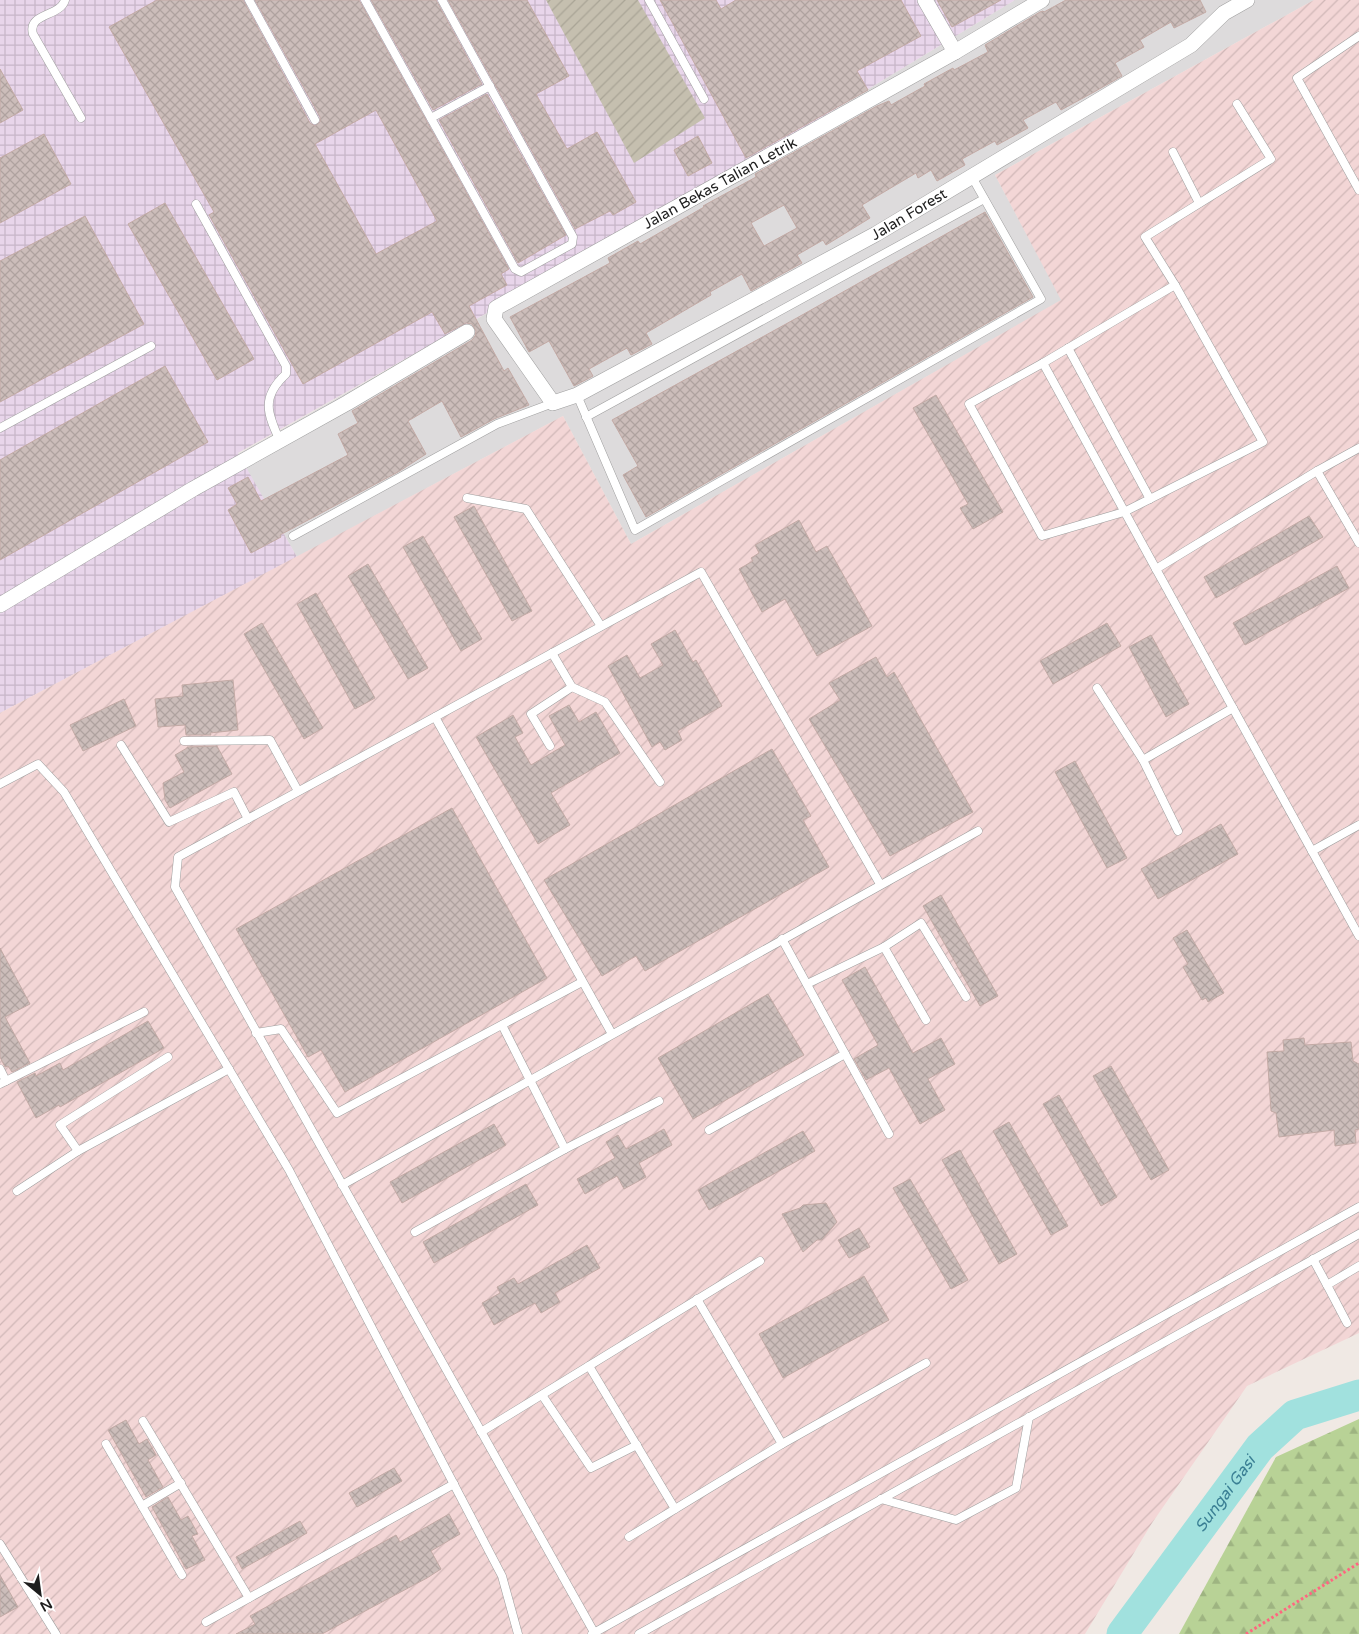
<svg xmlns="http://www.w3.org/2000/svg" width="1359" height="1634" font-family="'Varela Round',sans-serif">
  <defs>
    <pattern id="industrial-grid" width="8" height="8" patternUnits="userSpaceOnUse" patternTransform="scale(1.25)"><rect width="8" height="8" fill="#e8d5ea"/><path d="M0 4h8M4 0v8" fill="none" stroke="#c7b6c8"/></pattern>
    <pattern id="military-furrows" width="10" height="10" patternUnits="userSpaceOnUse" patternTransform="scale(1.25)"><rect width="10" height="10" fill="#f3d6d6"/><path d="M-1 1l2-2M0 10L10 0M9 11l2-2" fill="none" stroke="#d0b7b7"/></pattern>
    <pattern id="construction-furrows" width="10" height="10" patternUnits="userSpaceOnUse" patternTransform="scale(1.25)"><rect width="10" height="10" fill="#c5bfaf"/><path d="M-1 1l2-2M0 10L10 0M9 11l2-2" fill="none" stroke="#a9a496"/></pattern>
    <pattern id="forest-firs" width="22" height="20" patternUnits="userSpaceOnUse" patternTransform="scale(1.25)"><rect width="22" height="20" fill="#b8d296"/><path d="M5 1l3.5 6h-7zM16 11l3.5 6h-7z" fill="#9eb481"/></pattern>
    <pattern id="building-cross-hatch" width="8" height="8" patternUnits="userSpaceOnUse" patternTransform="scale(1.25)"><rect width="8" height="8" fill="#ccbdba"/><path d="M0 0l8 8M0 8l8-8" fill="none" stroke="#afa29f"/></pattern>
  </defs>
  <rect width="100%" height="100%" fill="#f0e9e4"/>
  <!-- residential -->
  <path fill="#dddbdc" d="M1015,0H1314L995,175L1062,300L631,544L563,416L297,557L238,454L659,216Z"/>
  <!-- industrial -->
  <path fill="url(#industrial-grid)" d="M0,0H1015L659,216L238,453L297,557L0,713Z"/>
  <!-- military -->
  <path fill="url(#military-furrows)" d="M1314,0H1359V1333L1247,1386L1152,1523L1085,1634H0V713L563,416L631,544L1061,300L995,175Z"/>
  <!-- construction -->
  <path fill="url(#construction-furrows)" d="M546,0H638L705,118L634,163Z"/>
  <!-- forest -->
  <path fill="url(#forest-firs)" d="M1359,1419V1634H1179L1276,1457Z"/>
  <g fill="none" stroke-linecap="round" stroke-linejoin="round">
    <!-- river -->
    <path stroke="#a1e1de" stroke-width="31" id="s1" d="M1122,1634L1260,1447L1295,1415L1359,1395"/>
  </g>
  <!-- building -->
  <g fill="url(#building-cross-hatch)" stroke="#c3aaa5" fill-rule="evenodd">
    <path d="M157,0H243L310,123L315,126L320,122V117L255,0H359L509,269L501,274L507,285L469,306L504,371L508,368L529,405L494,419L461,437L442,401L408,421L426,454L398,472L280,535L281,537L251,553L228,510L237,504L228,488L248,477L261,501L348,455L338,434L358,423L352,411L472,340L475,336L476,331L472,324L466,323L445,334L432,312L303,384L209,215L214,212L109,27ZM376,110L437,221L376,254L315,144Z"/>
    <path d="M371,0H436L482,84L433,110Z"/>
    <path d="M448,0H527L569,76L536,94L567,149L597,132L636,202L613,215L610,211L575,229Z"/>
    <path d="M660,0H716L721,9L736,0H901L921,36L857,71L868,90L746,158Z"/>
    <path d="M937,0H1001L952,27Z"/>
    <path d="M1066,0H1200L1206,12L1174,28L1171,22L1140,40L1144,47L1115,63L1122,76L1094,92L1061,110L1056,102L1023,120L1028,128L997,145L995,141L962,159L965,165L937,181L931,170L918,178L916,173L862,205L870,218L826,245L823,240L797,255L802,263L751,291L742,274L710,292L711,295L646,333L652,344L631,355L627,348L589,369L593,376L574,386L549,341L529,352L510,317L610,263L608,258L638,241L640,244L673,225L704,207L703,206L756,177L755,174L877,106L889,101L891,105L925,86L924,84L953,68L954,70L988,52L985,45L1040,12L1043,11L1044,12ZM784,205L797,228L764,246L751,223Z"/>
    <path d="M0,69L23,110L0,123Z"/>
    <path d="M487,94L566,235L518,263L439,120Z"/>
    <path d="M44,134L71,184L0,223V158Z"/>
    <path d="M698,136L712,163L688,176L674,150Z"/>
    <path d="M165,203L254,359L217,380L128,224Z"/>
    <path d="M985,212L1033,297L646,517L623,475L638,466L612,420L795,319Z"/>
    <path d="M85,216L144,324L0,402V261Z"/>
    <path d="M165,366L208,442L0,560V460Z"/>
    <path d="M936,395L1003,512L973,529L960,508L968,504L913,408Z"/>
    <path d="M474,506L532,611L512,621L454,517Z"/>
    <path d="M1309,516L1323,537L1216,598L1204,577Z"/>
    <path d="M799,520L816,552L827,546L872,626L817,656L785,599L762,612L739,569L753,561L751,558L759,553L755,545Z"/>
    <path d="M423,536L482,639L461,651L403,547Z"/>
    <path d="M368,564L428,668L408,679L348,576Z"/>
    <path d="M1337,566L1349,588L1245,645L1233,623Z"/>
    <path d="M316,593L375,698L355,709L297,604Z"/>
    <path d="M262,623L323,728L304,739L244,634Z"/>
    <path d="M1107,623L1121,646L1053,684L1040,661Z"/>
    <path d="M675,630L693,662L696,660L722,706L678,731L682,740L665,750L660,742L652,747L608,666L627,655L640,678L663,665L651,644Z"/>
    <path d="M1151,635L1189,704L1166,717L1129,647Z"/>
    <path d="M876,657L887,677L894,672L973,812L890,856L809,719L840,700L829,683Z"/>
    <path d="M233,680L238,730L210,733L211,735H186L185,725L158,727L155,699L183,696L182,685Z"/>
    <path d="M124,699L136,726L83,751L70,725Z"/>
    <path d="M569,705L579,722L596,712L620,753L551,793L570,825L538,844L476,737L513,715L523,733L515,737L531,765L565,745L549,716Z"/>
    <path d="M217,746L232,774L170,808L165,800L163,783L184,772L175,755L187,748V747Z"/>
    <path d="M772,749L811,816L803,820L829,867L645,971L636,956L602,976L544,880Z"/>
    <path d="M1075,761L1127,858L1107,868L1055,772Z"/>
    <path d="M452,808L547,978L345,1092L321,1050L308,1057L236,929Z"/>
    <path d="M1221,824L1238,854L1158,899L1141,869Z"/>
    <path d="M941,895L998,996L980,1006L923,906Z"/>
    <path d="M1187,930L1224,993L1208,1002L1206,998L1202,1000L1183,967L1188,964L1173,938Z"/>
    <path d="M0,948L30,1004L5,1017L30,1063L12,1072L8,1066L5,1067L0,1057Z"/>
    <path d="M865,967L913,1053L941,1038L955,1064L928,1079L945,1110L920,1124L889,1068L866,1080L854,1059L878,1045L842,980Z"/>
    <path d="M768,994L804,1055L693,1119L658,1058Z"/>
    <path d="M148,1021L164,1048L60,1107L59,1105L36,1118L17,1082L35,1073L36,1076L60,1063L63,1070Z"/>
    <path d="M1304,1038L1305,1045L1351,1042L1353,1061L1359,1064V1129L1355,1130L1356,1143L1335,1146L1334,1130L1279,1137L1276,1113L1271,1111L1267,1052L1284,1051L1283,1040Z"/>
    <path d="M1111,1066L1169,1170L1151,1180L1093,1076Z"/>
    <path d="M1059,1095L1117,1197L1101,1206L1043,1104Z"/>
    <path d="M1009,1122L1068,1226L1051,1235L993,1131Z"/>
    <path d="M494,1124L506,1145L402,1203L390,1182Z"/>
    <path d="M664,1129L672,1145L639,1163L646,1177L624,1189L617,1176L585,1194L577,1179L615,1158L606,1142L618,1135L626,1149Z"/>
    <path d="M803,1131L815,1151L709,1210L698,1190Z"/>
    <path d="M960,1150L1017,1254L999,1264L942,1160Z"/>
    <path d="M910,1179L968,1280L951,1289L893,1188Z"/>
    <path d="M526,1184L538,1205L434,1263L423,1242Z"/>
    <path d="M826,1203L837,1222L822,1240H817L803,1252L782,1214L800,1208L803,1205Z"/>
    <path d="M859,1228L870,1247L849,1258L838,1240Z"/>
    <path d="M587,1245L600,1268L555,1293L560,1302L541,1313L535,1303L494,1325L482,1303L500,1293L497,1287L514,1278L518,1284Z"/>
    <path d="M864,1276L889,1320L783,1378L759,1334Z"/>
    <path d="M126,1420L139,1444L147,1439L156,1455L148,1460L163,1487L146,1497L108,1430Z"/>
    <path d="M394,1468L402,1481L357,1507L349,1493Z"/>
    <path d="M168,1497L181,1520L188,1516L198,1534L192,1536L205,1560L186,1569L152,1507Z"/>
    <path d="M449,1514L460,1534L431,1551L441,1569L427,1578L322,1634H236L255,1624L250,1616L396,1535L400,1542Z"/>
    <path d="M300,1521L307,1533L242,1569L236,1557Z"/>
    <path d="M0,1575L18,1607L0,1617Z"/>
  </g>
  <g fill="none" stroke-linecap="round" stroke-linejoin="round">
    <defs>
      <g id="lane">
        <path d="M65,0C60,17 27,13 33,34L81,118"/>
        <path d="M249,0L315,120"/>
        <path d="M365,0L515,269L521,272L572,244L573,237L442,0"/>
        <path d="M649,0L704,99"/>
        <path d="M1359,36L1297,78L1359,190"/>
        <path d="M431,118L490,86"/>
        <path d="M1173,152L1199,203"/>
        <path d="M196,204L286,366V374C261,397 267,413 280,441"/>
        <path d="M1175,285L1263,442L1124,512L1042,536L969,404L1043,363Z"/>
        <path d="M1175,285L1145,237L1271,159L1237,104"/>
        <path d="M1068,348L1150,499"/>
        <path d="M1043,363L1156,569"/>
        <path d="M577,395L635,530L1041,299L972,177"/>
        <path d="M586,417L984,199"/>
        <path d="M0,428L151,346"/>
        <path d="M1359,448L1317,471L1156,569L1359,936"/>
        <path d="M1317,471L1359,543"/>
        <path d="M467,498L526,509L601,626"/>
        <path d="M293,536L497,424L553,403"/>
        <path d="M552,653L572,687L605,702L660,782"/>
        <path d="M1097,688L1143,760"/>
        <path d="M435,717L612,1034"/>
        <path d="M184,741L270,740L298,791"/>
        <path d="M121,745L169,822L234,792L248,819"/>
        <path d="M550,746L531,714L572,687"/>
        <path d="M0,784L38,764L64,792L289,1170L502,1576L518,1634"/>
        <path d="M1178,831L1143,760L1233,708"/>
        <path d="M1312,851L1359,825"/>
        <path d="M782,939L889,1134"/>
        <path d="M884,947L921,923L966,997"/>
        <path d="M807,984L884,947L926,1020"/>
        <path d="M502,1025L565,1149L659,1101"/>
        <path d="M256,1033L281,1029L337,1113L582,982"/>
        <path d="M0,1069L6,1081"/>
        <path d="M0,1084L144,1012"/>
        <path d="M709,1130L845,1054"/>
        <path d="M78,1151L60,1125L168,1057"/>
        <path d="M342,1185L978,831"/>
        <path d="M17,1191L78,1151L229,1069"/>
        <path d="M415,1232L565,1149"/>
        <path d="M1313,1259L1327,1285L1359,1266"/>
        <path d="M1327,1285L1347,1323"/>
        <path d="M697,1299L782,1444L926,1363"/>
        <path d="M589,1366L675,1509"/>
        <path d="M542,1395L591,1468L637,1445"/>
        <path d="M143,1421L249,1598"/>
        <path d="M481,1432L760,1261"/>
        <path d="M106,1444L142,1506"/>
        <path d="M181,1483L142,1506L182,1575"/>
        <path d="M881,1499L956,1520L1016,1488L1029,1417"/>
        <path d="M629,1537L782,1444"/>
        <path d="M0,1544L56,1634"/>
        <path d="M206,1622L454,1484"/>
        <path d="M592,1634L1359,1207"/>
        <path d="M595,1634L175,887L178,857L701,572L880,884"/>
        <path d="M639,1634L1359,1234"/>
      </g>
      <g id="street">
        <path d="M925,0L955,52"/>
        <path id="s2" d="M1042,0L955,52L496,308L494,319L553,403L577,395L876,234L1191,45L1224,13L1247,0"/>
        <path d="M0,605L193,489L347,403L467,332"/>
      </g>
    </defs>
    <!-- lane casing -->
    <use href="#lane" stroke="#9f9f9f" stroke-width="9"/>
    <!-- street casing -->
    <use href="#street" stroke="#9f9f9f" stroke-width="16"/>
    <!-- path -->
    <path stroke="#ff6680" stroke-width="3" stroke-dasharray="2.5 2.5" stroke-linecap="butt" d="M1246,1634L1359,1563"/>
    <!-- lane -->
    <use href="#lane" stroke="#fff" stroke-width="8"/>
    <!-- street -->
    <use href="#street" stroke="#fff" stroke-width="15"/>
  </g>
  <g text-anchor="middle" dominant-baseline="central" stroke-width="4" stroke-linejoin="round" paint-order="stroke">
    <!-- street labels -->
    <g font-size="15" fill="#1e1e1e" stroke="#fff">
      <text transform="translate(720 183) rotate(-29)">Jalan Bekas Talian Letrik</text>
      <text stroke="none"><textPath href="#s2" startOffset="1144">Jalan Forest</textPath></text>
    </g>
    <!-- water labels -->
    <g font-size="16" font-style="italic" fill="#3a7f94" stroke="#fff">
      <text stroke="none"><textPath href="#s1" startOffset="174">Sungai Gasi</textPath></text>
    </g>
  </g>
  <!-- north arrow -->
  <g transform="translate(40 1594) rotate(151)" stroke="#ffffff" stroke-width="4" paint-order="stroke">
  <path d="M0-4L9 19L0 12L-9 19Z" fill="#1e1e1e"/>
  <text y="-8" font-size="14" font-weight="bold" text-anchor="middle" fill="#1e1e1e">N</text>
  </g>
</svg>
